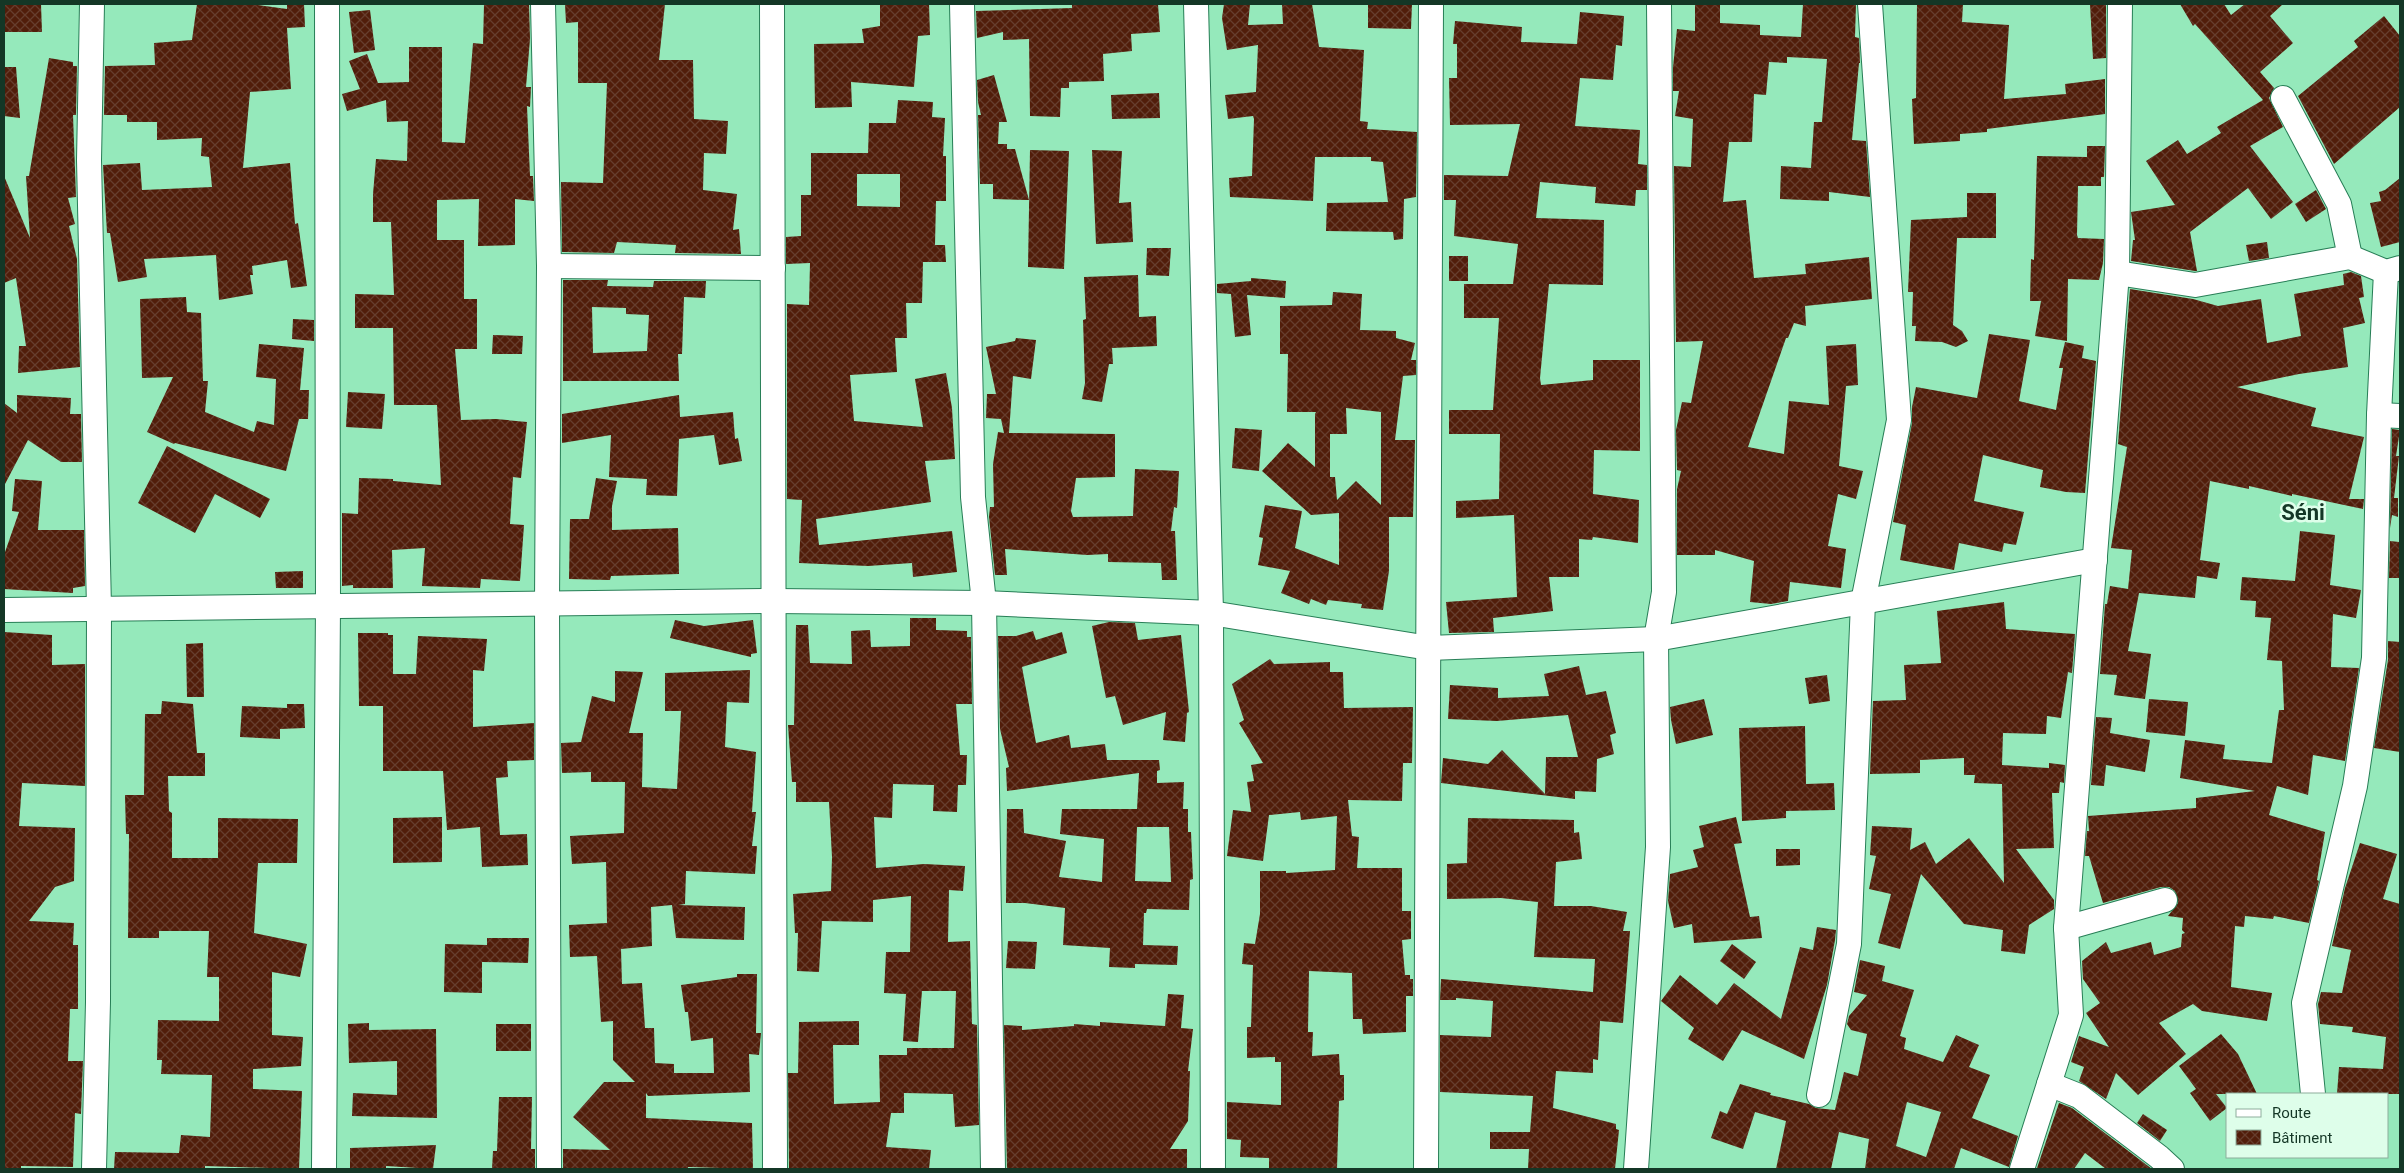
<svg xmlns="http://www.w3.org/2000/svg" width="2404" height="1173" font-family="Roboto,sans-serif">
  <defs>
    <pattern id="building-cross-hatch" width="8" height="8" patternUnits="userSpaceOnUse" patternTransform="scale(1.25)"><rect width="8" height="8" fill="#511d0a"/><path d="M0 0l8 8M0 8l8-8" fill="none" stroke="#663e2e"/></pattern>
  </defs>
  <rect width="100%" height="100%" fill="#95e9bb"/>
  <!-- building -->
  <g fill="url(#building-cross-hatch)" fill-rule="evenodd">
    <path d="M4,4H41L42,32H4Z"/>
    <path d="M197,4H251L287,9V4H304L305,27L287,28L291,89L250,92L243,168L290,163L295,224L298,223L307,286L291,288L287,260L252,266L253,275H250L253,294L219,300L216,255L144,259L147,277L118,282L110,233H107L103,165L140,163L142,190L212,187L209,157L201,156L202,138L157,140V122H127V115H104L105,66L155,65L154,43L192,40Z"/>
    <path d="M484,4H529L530,39L526,87H531L530,107L527,106L530,176H533L534,201L515,199V245L478,246L479,199L437,200V240H464V299H477V349H455L461,420L496,419L527,422L521,478L513,477L510,524L524,525L520,581L481,579L480,588L422,586L425,548L392,550L393,588H353V585L342,586V513L358,514L359,478L393,479V481L441,485L437,405H394L393,328H355V294L394,295L391,222H373V194L376,159L407,161L408,121L387,122L386,100L347,111L342,94L360,89L349,61L367,54L378,83L409,82V47H442V142L465,143L473,43L483,44Z"/>
    <path d="M565,4H665L659,60H693L694,119L728,121L726,154L704,153L703,190L737,194L733,230L739,229L741,254L675,253L676,245L617,242L614,253L562,252L561,182L603,183L607,83H578V22L566,23Z"/>
    <path d="M880,4H929L930,35L918,36L914,87L851,82L852,107L815,108L814,44L864,43L862,29L880,26Z"/>
    <path d="M1072,4H1158L1160,32L1131,34L1132,51L1103,54L1104,81L1069,82V88H1061L1060,117L1030,116L1029,39L1003,40V32L977,38L976,11L1072,8Z"/>
    <path d="M1224,4H1250L1248,25L1283,24L1282,4H1312L1319,47L1364,50L1360,121L1368,122L1367,129L1417,132L1416,197L1404,199L1403,239L1394,240L1393,232L1326,231L1327,203L1388,202L1383,162L1371,161V157H1315L1313,201L1230,197L1229,178L1252,176L1254,119L1253,116L1228,119L1225,95L1256,92L1258,45L1227,50L1222,18Z"/>
    <path d="M1368,4H1412L1411,29L1368,28Z"/>
    <path d="M1695,4H1720V23L1760,25V35L1801,37L1803,4H1856L1855,37L1859,38L1860,63H1859L1852,140L1866,141L1870,197L1829,192V201L1780,199L1781,166L1811,168L1814,122H1822L1827,59L1787,57V63L1769,62L1766,95L1754,94L1752,142H1729L1723,202L1746,200L1754,278L1806,274L1805,264L1869,257L1872,299L1805,306L1806,326L1794,323L1788,338H1786L1748,447L1784,454L1789,401L1829,405L1826,346L1856,344L1858,385L1846,386L1839,466L1863,471L1856,499L1838,494L1828,546L1846,549L1841,588L1790,582L1788,601L1771,604L1750,602L1754,561L1715,550V555H1677V489L1681,471L1677,470L1676,430L1682,402L1691,403L1703,341L1676,342L1674,166L1691,167L1693,119L1675,116L1679,91H1673V67L1677,29L1695,31Z"/>
    <path d="M1917,4H1963L1962,22L2009,25L2004,99L2066,94L2065,84L2105,79V114L1987,129V132L1960,134V141L1914,144L1912,99L1916,98Z"/>
    <path d="M2090,4H2106V58L2093,59Z"/>
    <path d="M2180,4H2224L2231,15L2245,4H2283L2270,16L2293,43L2260,72L2274,88L2269,98L2283,127L2250,146L2293,202L2271,219L2248,188L2190,232L2197,271H2195L2131,261L2133,240H2135L2131,212L2175,205L2146,161L2178,140L2187,154L2221,133L2217,127L2263,100L2195,24L2193,26Z"/>
    <path d="M370,10L375,50L354,53L349,12Z"/>
    <path d="M1580,12L1624,16L1622,46L1616,45L1613,80L1580,78L1575,126L1640,130L1638,164L1647,165V190H1636L1635,206L1595,203L1596,187L1540,182L1536,218L1604,220L1603,285L1549,284L1540,378L1541,385L1593,380V360H1640V451L1594,450L1593,494L1639,500L1638,543L1593,537L1592,540L1579,539V577H1549L1553,611L1493,618L1494,632L1449,633L1446,602L1517,597L1514,515L1456,518V501L1499,499L1500,434H1449V410H1493L1499,318H1464V284H1513L1518,244L1454,236L1456,200H1444V175L1508,176L1520,124L1450,125L1449,78H1457V44H1453L1455,21L1522,27L1521,42L1577,44Z"/>
    <path d="M2384,16L2400,36V107L2334,164L2298,96L2358,47L2354,41Z"/>
    <path d="M49,58L73,62V66H77L76,115H73L76,197L68,198L75,224L69,226L77,259L80,367L18,373L19,346H26L16,278L4,283V176L30,238L26,176H29Z"/>
    <path d="M4,67H16L20,118L4,116Z"/>
    <path d="M994,75L1007,122H999L998,144H1007V149H1015L1029,200L993,199V184H980L978,115H981L978,102L977,80Z"/>
    <path d="M1159,93L1160,118L1112,119L1111,95Z"/>
    <path d="M898,100L933,102L932,117L945,118L943,156H946V201H936L935,245H945L946,262H923L922,303H906L907,338H895L897,372L850,375L854,421L923,427L915,379L946,373L952,408L955,459L925,461L931,502L816,519L819,545L952,531L957,572L913,577L912,563L868,566L799,563L802,500L787,499V304L809,305L810,263L786,264V237L801,236V195H811V153H868L869,123H896ZM857,174H900V207L857,206Z"/>
    <path d="M2087,146H2105L2104,177H2101V186H2078L2077,235L2078,238L2104,239L2103,263L2099,280L2068,279L2067,341L2035,336L2041,301H2030L2031,259L2034,260L2037,156L2087,157Z"/>
    <path d="M1030,150L1069,151L1064,269L1028,267Z"/>
    <path d="M1092,150L1122,151L1119,203L1131,202L1133,242L1096,244Z"/>
    <path d="M2400,178V242L2381,247L2370,203L2381,201L2379,192L2385,190Z"/>
    <path d="M2316,190L2326,209L2306,222L2295,204Z"/>
    <path d="M1967,193H1996V238H1957L1953,325L1962,331L1968,341L1956,347L1942,342L1915,341L1916,326H1912L1913,292H1908L1911,220L1967,217Z"/>
    <path d="M2267,242L2269,258L2249,261L2246,245Z"/>
    <path d="M1147,248H1171L1169,276L1146,275Z"/>
    <rect x="1449" y="256" width="19" height="25"/>
    <path d="M2351,272L2361,276L2364,297L2359,298L2365,323L2343,328L2348,367L2299,374L2237,387L2316,408L2311,426L2364,437L2349,499H2364L2363,509L2292,494V496L2249,486V489L2210,481L2200,560L2220,563L2217,579L2197,576L2195,598L2139,593L2128,651L2151,654L2145,699L2114,695L2117,675L2100,674L2105,604H2107L2110,586L2128,589L2132,550L2111,548L2127,447L2118,444L2130,289L2193,299L2218,306L2261,299L2267,343L2301,336L2294,294L2344,285L2343,274Z"/>
    <path d="M1138,275L1139,317L1156,316L1157,346L1112,348L1113,364H1109L1102,402L1082,399L1085,383L1083,320L1086,319L1084,277Z"/>
    <path d="M1251,278L1286,281L1285,298L1247,295L1251,335L1235,337L1231,294L1217,293V284L1251,281Z"/>
    <path d="M563,280H608L607,286L653,287L654,281H706L705,298L684,297L682,354H678L679,381H563ZM592,307L626,308V314L649,315L647,351L593,353Z"/>
    <path d="M1333,292L1362,294L1360,330L1396,331V338L1415,343L1411,360H1416V375L1403,376L1395,440H1415L1413,517H1389V571L1383,610L1361,608L1362,604L1328,600L1326,605L1311,599L1309,604L1281,593L1290,571L1258,565L1263,538L1259,537L1265,505L1302,511L1295,548L1339,565V513L1311,515L1262,471L1288,443L1315,467V414L1316,412H1287L1288,354H1280V306L1332,305ZM1346,408L1381,412V505L1356,481L1337,500L1335,477H1330V434H1347Z"/>
    <path d="M186,297L187,312L201,313L203,381H208L205,412L254,432L257,421L274,425L276,379L256,377L259,344L304,348L300,390H309L308,419H299L286,471L175,443L174,444L147,432L173,377L142,378L140,299Z"/>
    <path d="M293,319L314,320V341L292,339Z"/>
    <path d="M1989,334L2030,340L2019,401L2056,410L2063,368H2059L2065,342L2084,346L2082,358L2096,361L2085,493L2066,492L2040,487L2043,470L1983,455L1974,501L2024,512L2016,545L2004,543L2002,552L1959,543L1954,570L1900,560L1906,525L1893,522L1912,423V407L1916,387L1977,398Z"/>
    <path d="M493,335L523,336L522,354H492Z"/>
    <path d="M1016,338L1036,340L1031,379L1013,376L1009,433H1007L1115,434V477L1076,478L1071,511L1073,517L1133,516L1135,469L1179,471L1177,508L1174,507L1171,531H1175L1177,580H1162L1161,563L1108,562V554L1087,555L1005,549L1007,575H995L989,517L990,507H994L993,464L998,432L1004,433L1001,419L986,418L987,394H996L986,347L1015,341Z"/>
    <path d="M348,392L385,394L382,429L346,427Z"/>
    <path d="M17,395L71,398L70,414H81L82,462H61L28,440L4,486V403L17,413Z"/>
    <path d="M679,395L680,417L733,412L735,439L738,438L742,461L719,465L714,435L679,439L677,496L646,495L647,479L609,477L611,435L562,443V414Z"/>
    <path d="M1235,428L1262,430L1259,471L1232,468Z"/>
    <path d="M2392,429L2400,430L2396,456H2399L2394,498H2398V517L2392,515L2390,528Z"/>
    <path d="M167,446L270,499L260,518L215,494L195,533L138,503Z"/>
    <path d="M596,478L617,481L612,506V530L678,528L679,574L611,576L610,580L569,579L570,519H589Z"/>
    <path d="M15,479L42,481L38,530H84L85,586L73,588V593L4,589V555L19,512L12,511Z"/>
    <path d="M2300,531L2335,535L2330,585L2361,590L2356,618L2333,614L2331,667L2359,668L2345,761L2313,755L2308,795L2277,786L2269,815L2325,832L2317,880L2319,881L2309,923L2274,916L2273,919L2245,916L2244,927L2235,926L2231,987L2272,993L2267,1021L2202,1011L2193,1004L2159,1023L2186,1054L2138,1095L2116,1073L2106,1099L2079,1081L2084,1067L2071,1062L2079,1036L2109,1047L2086,1013L2100,1003L2083,979L2082,961L2106,942L2111,953L2151,942L2154,955L2181,947L2182,934L2185,933L2182,930L2183,918L2168,916L2178,903L2175,891L2169,887H2161L2103,903L2089,856H2085L2087,831H2089L2088,816L2196,808V798L2255,791L2180,778L2185,740L2225,745L2223,759L2272,763L2279,710H2284L2282,661L2267,660L2271,618L2255,617L2256,601L2240,600L2242,577L2295,581Z"/>
    <path d="M2390,541L2399,542L2400,547V578H2389Z"/>
    <path d="M303,571V588H276L275,572Z"/>
    <path d="M2004,602L2006,629L2075,634L2072,673L2068,672L2061,718L2047,716L2046,734L2003,733L2002,765L2049,768V763L2065,765L2064,783L2060,782L2059,793H2052L2054,848L2016,849L2054,900V909L2029,925L2025,954L2001,951L2003,930L1964,924L1921,874L1900,949L1878,943L1891,894L1869,889L1876,856L1870,855L1872,826L1912,828L1910,850L1925,842L1936,864L1969,838L2004,883L2002,784L1974,783L1975,775H1964V758L1920,760V773L1870,774L1873,701L1906,700L1904,665L1941,663L1937,611Z"/>
    <path d="M910,618H936V630L967,631V637H971L972,704H956L960,755H967L966,785H958L957,812L933,811L934,785L893,784L892,818L874,817L876,868L924,864L965,866L963,891L949,890L948,942L970,941L972,1024L977,1025L979,1125L955,1127L953,1094L904,1093V1113H891L886,1147L931,1150L929,1169H789L788,1073H798L799,1022L859,1021V1045H833L834,1104L880,1102L879,1055H907V1048H954L956,991H922L918,1042L903,1041L906,994L884,993L886,952H910L911,896L873,900V922L822,921L819,972L797,971L798,933H795L793,894L831,891L832,857L829,802H796V782H792L788,725H794L796,625H808L810,663L852,664L851,631L870,630L871,647L910,646Z"/>
    <path d="M675,620L704,626L753,620L757,653L751,654V657L670,638Z"/>
    <path d="M1109,622L1135,623L1138,640L1181,635L1189,712L1187,713L1185,742L1163,740L1166,712L1123,725L1115,696L1106,698L1092,626Z"/>
    <path d="M1033,631L1036,640L1062,632L1067,653L1022,667L1036,743L1069,735L1071,748L1105,744L1107,760H1159L1160,770L1157,771V783L1184,782L1183,809H1188V832H1191L1193,879L1190,880L1189,910L1147,909L1146,913H1144L1143,945L1178,946L1177,965L1135,964V968L1109,967L1110,948L1063,945L1065,908L1025,903H1006L1007,809H1023L1024,833L1066,841L1059,877L1102,882L1104,839L1060,834L1062,809H1137L1139,773L1007,791L1006,768L1009,767L1000,729L998,636H1016ZM1137,827H1169L1171,882L1135,881Z"/>
    <path d="M4,632L52,635V665L85,664V786L22,783L19,826L75,828L74,881L55,887L29,921L74,923L73,945H78V1009H70L68,1061H83L81,1114L75,1113L73,1167L21,1166V1169H4Z"/>
    <path d="M358,633H388V635H393V674H416L418,636L487,639L484,671L473,670V727L534,723V760L507,761L508,777L496,778L500,835L527,834L528,865L482,867L480,827L447,830L443,771H383V706H359Z"/>
    <path d="M2388,641L2400,642V752L2374,748L2388,660Z"/>
    <path d="M203,643L204,697H187L186,644Z"/>
    <path d="M1270,659L1274,664L1330,662V672H1343L1344,708L1413,707L1412,763H1403L1402,801L1348,800L1352,836L1359,837L1357,868H1402V911H1411V939L1402,940L1405,975H1410V979H1413V996H1406V1032L1363,1034L1362,1019H1353L1352,973L1309,971L1308,1032H1313L1312,1056L1339,1054L1340,1075H1344V1100L1339,1101L1337,1169H1269V1158L1240,1157L1241,1140L1227,1139V1102L1281,1105V1062H1275V1057L1247,1058V1027H1251L1253,965L1242,964L1244,943L1255,944L1260,914V871H1286V873L1335,870L1337,816L1301,820L1300,812L1269,815L1263,861L1227,856L1233,810L1251,812L1247,782L1254,781L1251,765L1263,763L1239,723L1244,720L1232,684Z"/>
    <path d="M1579,666L1586,695L1606,691L1616,733L1610,735L1614,754L1597,759L1596,792L1575,791V799L1441,783L1443,758L1488,764L1502,750L1545,794L1546,757H1578L1568,715L1497,721L1448,719L1450,685L1498,688V698L1549,696L1544,674Z"/>
    <path d="M750,670L749,703L727,702L725,747L756,752L752,812H756L752,846H757L755,874L686,871L685,904L678,905L745,907L744,940L676,938L672,905L651,907L652,946L621,949L622,984L642,983L645,1028H654L655,1063L674,1064V1073H714L713,1038L691,1041L688,1012H685L681,985L737,977V974H757L756,1033H761L759,1055L749,1054L750,1092L648,1096L646,1093V1118L752,1123L753,1169L688,1167V1169H563V1149L610,1150L573,1117L604,1082H635L613,1060V1021L601,1022L597,956L570,957L569,925L607,923L606,862L572,864L570,836L624,833L625,782H591V772L562,773L561,743L581,742L592,696L615,702V671L643,672L629,733H643L642,787L677,789L681,711H665V673Z"/>
    <path d="M1827,675L1830,701L1809,704L1805,678Z"/>
    <path d="M1704,699L1713,735L1676,744L1671,720L1670,707Z"/>
    <path d="M2149,699L2188,702L2185,736L2146,732Z"/>
    <path d="M162,701L193,704L197,753H205V776H168L169,811L172,813V858H218V818L298,819L297,863H258L254,933L307,944L300,977L272,972V1035L303,1037L301,1066L253,1069V1089L302,1091L299,1169L205,1166V1169H114L115,1152L179,1153L181,1135L210,1137L212,1075L161,1074L162,1060H157L158,1020L219,1021V977H207L209,931H159V938H128L129,834H126L125,795H144L145,714H161Z"/>
    <path d="M287,704H304L305,728L280,729V739L240,737L242,706L287,708Z"/>
    <path d="M2096,717L2112,718L2110,733L2150,740L2145,772L2106,765L2104,786L2091,785Z"/>
    <path d="M1805,726L1806,784L1834,783L1835,810L1786,811V818L1742,821L1739,728Z"/>
    <path d="M442,817V862L393,863V818Z"/>
    <path d="M1736,817L1742,843L1734,844L1750,917L1759,916L1762,938L1694,943L1692,924L1674,928L1668,901L1670,874L1698,867L1693,850L1704,847L1699,826Z"/>
    <path d="M1468,818L1574,820V833L1579,832L1582,859L1556,862L1554,906H1591L1627,912L1623,931H1630L1623,1023L1600,1021L1598,1060L1593,1059V1073L1556,1071L1553,1108L1616,1124V1129L1619,1130L1615,1169H1528L1529,1149H1490V1132H1530L1533,1096L1440,1092V1035L1491,1037L1493,1001L1456,998V1000H1440L1441,979L1593,992L1595,959L1534,957L1538,902L1501,898L1447,899V864L1467,863Z"/>
    <path d="M2360,843L2397,854L2383,899L2400,904V1094H2337L2339,1067L2383,1069L2386,1037L2352,1032L2353,1027L2320,1024L2318,1004L2321,992L2342,993L2351,950L2332,946L2345,888Z"/>
    <path d="M1776,849H1800V865L1776,866Z"/>
    <path d="M1817,927L1836,930L1835,940L1827,985L1804,1059L1742,1030L1723,1061L1688,1039L1694,1028L1661,1001L1680,975L1717,1005L1734,983L1781,1019L1800,947L1813,950Z"/>
    <path d="M487,938H529L528,963L482,962V993L444,992L445,944L487,945Z"/>
    <path d="M1008,941L1037,942L1035,969L1006,968Z"/>
    <path d="M1732,944L1756,962L1744,979L1720,961Z"/>
    <path d="M1860,960L1885,966L1882,981L1914,990L1900,1036L1906,1038L1904,1049L1943,1062L1956,1035L1979,1045L1969,1067L1990,1075L1972,1118L2018,1136L2009,1167L1961,1148L1954,1169H1865L1869,1139L1839,1132L1831,1169H1776L1786,1121L1755,1112L1743,1149L1711,1138L1720,1111L1727,1114L1740,1084L1771,1093L1770,1095L1809,1104L1816,1108L1835,1110L1844,1072L1858,1076L1867,1034L1851,1030L1847,1024L1849,1016L1867,995L1854,992ZM1907,1102L1941,1112L1926,1157L1896,1146Z"/>
    <path d="M1168,994L1184,995L1181,1028L1193,1029L1188,1071H1190L1188,1121L1170,1149H1187V1169H1007L1004,1025L1022,1026V1030L1074,1026V1024L1100,1026V1022L1165,1026Z"/>
    <path d="M369,1023V1030L436,1029L437,1118L352,1116L353,1093L397,1095V1061L349,1063L348,1024Z"/>
    <rect x="496" y="1024" width="35" height="27"/>
    <path d="M2221,1034L2238,1054L2257,1094H2216L2227,1108L2210,1121L2190,1093L2196,1089L2179,1066Z"/>
    <path d="M499,1097H532L531,1149H535V1169H492L493,1151H497Z"/>
    <path d="M2059,1103L2072,1108L2152,1169H2106L2085,1153L2074,1169L2037,1168Z"/>
    <path d="M2143,1114L2167,1130L2160,1141L2137,1123Z"/>
    <path d="M436,1145L433,1169L386,1166V1169H350V1148Z"/>
  </g>
  <g fill="none" stroke-linecap="round" stroke-linejoin="round">
    <defs>
      <g id="minor">
        <path d="M92,4L89,160L99,608L98,1002L94,1169"/>
        <path d="M543,4L549,266L547,605L549,1169"/>
        <path d="M772,4L775,1169"/>
        <path d="M962,4L973,497L984,603L993,1169"/>
        <path d="M1196,4L1211,613L1213,1169"/>
        <path d="M2283,98L2339,204L2350,257"/>
        <path d="M549,266L773,268"/>
        <path d="M2117,273L2195,285L2350,257L2386,272L2400,268"/>
        <path d="M2379,415L2400,416"/>
        <path d="M4,610L774,601L984,603L1211,613L1429,648L1656,639L2095,560"/>
        <path d="M2066,928L2165,900"/>
        <path d="M2049,1084L2079,1096L2159,1157L2172,1169"/>
        <path d="M2313,1094L2304,1003L2355,786L2374,658L2379,415L2386,272"/>
        <path d="M1819,1095L1849,944L1863,602L1899,420L1870,4"/>
        <path d="M324,1169L328,605L327,4"/>
        <path d="M1426,1169L1431,4"/>
        <path d="M1636,1169L1658,847L1656,639L1664,592L1659,4"/>
        <path d="M2022,1169L2071,1015L2066,928L2117,273L2120,4"/>
      </g>
    </defs>
    <!-- minor casing -->
    <use href="#minor" stroke="#277e56" stroke-width="26"/>
    <!-- minor -->
    <use href="#minor" stroke="#fff" stroke-width="24"/>
  </g>
  <g text-anchor="middle" dominant-baseline="central" stroke-width="5" stroke-linejoin="round" paint-order="stroke">
    <!-- district labels -->
    <g font-size="22" font-weight="bold" fill="#143726" stroke="#defeea">
      <text x="2303" y="512">Séni</text>
    </g>
  </g>
  <!-- border -->
  <rect width="2404" height="1173" fill="none" stroke="#143726" stroke-width="10"/>
  <!-- legend -->
  <rect x="2226" y="1093" width="162" height="65" fill="#defeea" stroke="#8dae9c"/>
  <rect x="2236" y="1109" width="25" height="8" fill="#ffffff" stroke="#8dae9c"/>
  <text x="2272" y="1118" font-size="15" fill="#143726">Route</text>
  <rect x="2236" y="1130" width="25" height="15" fill="url(#building-cross-hatch)" stroke="#8dae9c"/>
  <text x="2272" y="1143" font-size="15" fill="#143726">Bâtiment</text>
</svg>
